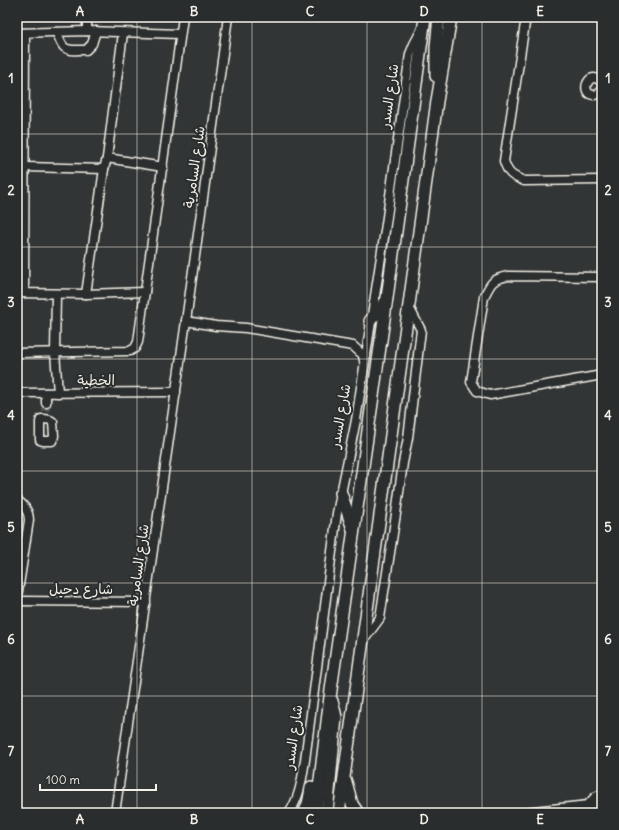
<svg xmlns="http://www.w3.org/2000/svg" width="619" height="830" font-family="Delius,'Playpen Sans Arabic',sans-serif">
  <rect width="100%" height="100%" fill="#323535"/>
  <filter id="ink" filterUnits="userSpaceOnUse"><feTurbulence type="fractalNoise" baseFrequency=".025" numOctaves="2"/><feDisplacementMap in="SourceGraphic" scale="8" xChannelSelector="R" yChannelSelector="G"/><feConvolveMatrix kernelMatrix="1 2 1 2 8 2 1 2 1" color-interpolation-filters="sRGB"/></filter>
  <g filter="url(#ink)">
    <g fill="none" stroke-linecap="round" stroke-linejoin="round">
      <!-- street-tunnel -->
      <path stroke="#4f5150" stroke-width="8" stroke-dasharray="8 4" stroke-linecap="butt" d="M46,411V403"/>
      <defs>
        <g id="street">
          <path d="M526,17L504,161C508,174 512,176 524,181L602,180"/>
          <path d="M87,31V17"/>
          <path d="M57,32C63,53 67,50 86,50L92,44L96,31"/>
          <path d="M17,33L87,31L180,34"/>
          <path d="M602,83C590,67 578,94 594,95C598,95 600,93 602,90"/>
          <path d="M107,158L163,167"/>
          <path d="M25,167L104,169"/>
          <path d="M602,277L508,276C493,279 491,282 484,297L471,382L477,391L490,395L602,375"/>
          <path d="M17,293L86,294L145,292"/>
          <path d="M24,293L25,33"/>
          <path d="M56,294L55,352L58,393"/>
          <path d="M86,294L104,169L107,158L123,33"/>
          <path d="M186,321L216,326L246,328L353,346L363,355L364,361"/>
          <path d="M17,353L130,351L135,348L138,342L183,17"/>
          <path d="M17,393L176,392"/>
          <path d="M46,393V403"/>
          <path d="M41,419C45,419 51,419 53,422L54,436L52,441H43L40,440V422Z"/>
          <path d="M17,500C24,505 29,511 29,520L17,598"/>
          <path d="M17,601L146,602"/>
          <path d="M363,641L380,618L396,514L403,463L408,438L421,330L409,307"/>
          <path d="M587,806L595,797L602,794"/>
          <path d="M115,813L186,321L228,17"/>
          <path d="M289,813C300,797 302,779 305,760L337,513L356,420L386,224L410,54L414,44L422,29"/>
        </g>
        <g id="secondary">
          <path d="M436,76V47L439,17"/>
          <path d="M370,321L386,301"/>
          <path d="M341,493L353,529"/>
          <path d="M346,782L352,804L358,813"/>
          <path d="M304,813C309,805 310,796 311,787"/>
          <path d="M316,813L330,697L387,298L425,17"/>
          <path d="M327,813L336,717L332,701"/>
          <path d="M339,813L437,101L451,17"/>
          <path d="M529,813L602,805"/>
        </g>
      </defs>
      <!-- street casing -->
      <use href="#street" stroke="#f4f1e8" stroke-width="11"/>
      <!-- secondary casing -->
      <use href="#secondary" stroke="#f4f1e8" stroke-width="14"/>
      <!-- street -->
      <use href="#street" stroke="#2a2d2e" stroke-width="8"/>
      <!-- secondary -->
      <use href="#secondary" stroke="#2a2d2e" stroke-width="11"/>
    </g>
  </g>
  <!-- grid -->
  <path fill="none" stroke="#f4f1e8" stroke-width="1" stroke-opacity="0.55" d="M137,17V813M252,17V813M367,17V813M482,17V813M17,134H602M17,247H602M17,359H602M17,471H602M17,583H602M17,696H602"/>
  <g text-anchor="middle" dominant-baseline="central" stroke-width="4" stroke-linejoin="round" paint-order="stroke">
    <!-- street labels -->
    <g font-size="14" fill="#f4f1e8" stroke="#2a2d2e">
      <text transform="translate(389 96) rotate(-82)">شارع السدر</text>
      <text transform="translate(194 167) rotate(-82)">شارع السامرية</text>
      <text x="96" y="380">الخطية</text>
      <text transform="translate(340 416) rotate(-80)">شارع السدر</text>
      <text transform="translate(138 565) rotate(-82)">شارع السامرية</text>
      <text x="81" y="589">شارع دحيل</text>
      <text transform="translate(293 737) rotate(-82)">شارع السدر</text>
    </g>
  </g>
  <!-- margin -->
  <rect width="619" height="830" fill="none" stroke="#2a2d2e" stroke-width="44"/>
  <!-- scale -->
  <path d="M40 784v6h116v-6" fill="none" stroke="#f4f1e8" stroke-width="2"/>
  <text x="46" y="784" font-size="12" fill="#f4f1e8" stroke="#2a2d2e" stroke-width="3" paint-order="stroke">100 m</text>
  <rect x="22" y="22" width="575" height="786" fill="none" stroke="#f4f1e8" stroke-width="1.5"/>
  <g font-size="13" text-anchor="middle" font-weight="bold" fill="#f4f1e8">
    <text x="80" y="16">A</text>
    <text x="194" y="16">B</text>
    <text x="310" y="16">C</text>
    <text x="424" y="16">D</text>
    <text x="540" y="16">E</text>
    <text x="11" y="83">1</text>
    <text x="608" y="83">1</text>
    <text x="11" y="195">2</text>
    <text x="608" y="195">2</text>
    <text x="11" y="307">3</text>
    <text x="608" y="307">3</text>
    <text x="11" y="420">4</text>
    <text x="608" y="420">4</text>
    <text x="11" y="532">5</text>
    <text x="608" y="532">5</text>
    <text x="11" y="644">6</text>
    <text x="608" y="644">6</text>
    <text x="11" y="756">7</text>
    <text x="608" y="756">7</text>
    <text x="80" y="824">A</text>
    <text x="194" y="824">B</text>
    <text x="310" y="824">C</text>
    <text x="424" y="824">D</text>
    <text x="540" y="824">E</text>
  </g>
</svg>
